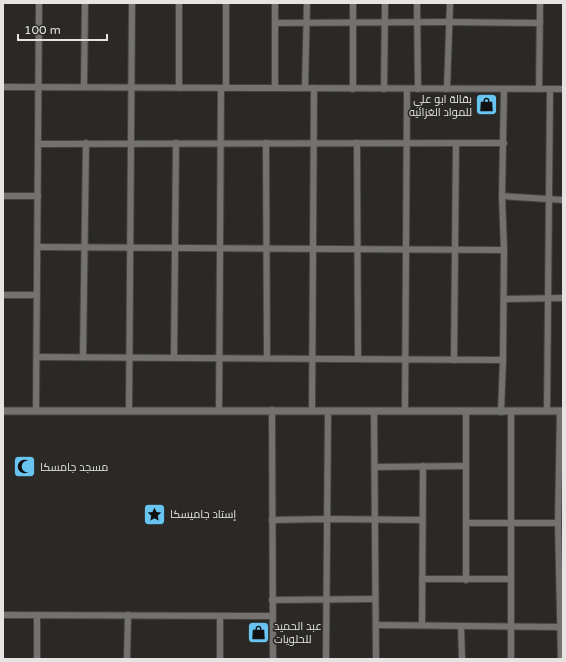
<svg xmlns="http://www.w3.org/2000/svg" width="566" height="662" font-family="'Varela Round',Cairo,sans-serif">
  <rect width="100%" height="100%" fill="#2a2926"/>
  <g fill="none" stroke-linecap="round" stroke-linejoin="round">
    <defs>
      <g id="minor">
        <path d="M226,3V88"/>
        <path d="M275,3V88"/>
        <path d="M353,3V89"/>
        <path d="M417,3L418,89"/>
        <path d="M275,23L449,22L540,23"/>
        <path d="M3,87L563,89"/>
        <path d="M84,87L85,3"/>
        <path d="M179,88V3"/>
        <path d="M305,88L307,3"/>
        <path d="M384,89L385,3"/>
        <path d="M447,89L450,3"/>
        <path d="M539,89L540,3"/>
        <path d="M266,143L267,357"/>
        <path d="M357,143L358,359"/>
        <path d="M39,144L504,143"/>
        <path d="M3,196H38"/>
        <path d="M502,196L563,200"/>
        <path d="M38,247L504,250"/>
        <path d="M3,295H37"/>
        <path d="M504,299L563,298"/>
        <path d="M37,357L503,360"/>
        <path d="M83,357L86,143"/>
        <path d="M174,358L176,143"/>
        <path d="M454,360L456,143"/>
        <path d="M272,410L273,659"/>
        <path d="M312,410L314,88"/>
        <path d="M36,411L39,3"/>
        <path d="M129,411L132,3"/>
        <path d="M219,411L221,88"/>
        <path d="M374,411L376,659"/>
        <path d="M405,411L407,89"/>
        <path d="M547,411L550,89"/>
        <path d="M560,411L558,523L561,659"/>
        <path d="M501,412L503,360L504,250L502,196L504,89"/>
        <path d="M375,467L466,466"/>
        <path d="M272,520L328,519L422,520"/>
        <path d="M466,523H558"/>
        <path d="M422,579H511"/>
        <path d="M466,580V412"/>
        <path d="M272,600L375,599"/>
        <path d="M3,615L273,616"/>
        <path d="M376,625L561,627"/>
        <path d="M422,625L423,466"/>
        <path d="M461,626L462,659"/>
        <path d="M37,659V615"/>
        <path d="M127,659L128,615"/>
        <path d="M220,659V616"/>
        <path d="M326,659L328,411"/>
        <path d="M511,659V412"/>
      </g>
      <path id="tertiary" d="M3,411H563"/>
    </defs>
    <!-- minor casing -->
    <use href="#minor" stroke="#454442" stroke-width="8"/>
    <!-- tertiary casing -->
    <use href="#tertiary" stroke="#454442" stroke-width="9"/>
    <!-- minor -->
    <use href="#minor" stroke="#74726f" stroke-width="6"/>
    <!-- tertiary -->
    <use href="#tertiary" stroke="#74726f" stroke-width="7"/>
  </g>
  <!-- icons -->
  <defs>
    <symbol id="shop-square" viewBox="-11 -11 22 22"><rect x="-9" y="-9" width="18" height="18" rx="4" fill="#68c4f0" stroke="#2a2926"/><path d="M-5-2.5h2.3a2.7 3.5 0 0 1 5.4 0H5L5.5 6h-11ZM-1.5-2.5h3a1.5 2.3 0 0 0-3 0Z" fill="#111"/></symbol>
    <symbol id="mosque-square" viewBox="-11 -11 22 22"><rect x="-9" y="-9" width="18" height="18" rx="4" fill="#68c4f0" stroke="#2a2926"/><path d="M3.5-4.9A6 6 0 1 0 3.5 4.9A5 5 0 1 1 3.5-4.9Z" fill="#111"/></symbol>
    <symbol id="sight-square" viewBox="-11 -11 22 22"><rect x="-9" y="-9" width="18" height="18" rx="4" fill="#68c4f0" stroke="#2a2926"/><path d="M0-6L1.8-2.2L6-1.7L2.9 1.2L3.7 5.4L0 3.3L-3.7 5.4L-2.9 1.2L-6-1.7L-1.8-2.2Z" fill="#111"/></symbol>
  </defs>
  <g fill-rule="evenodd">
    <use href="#shop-square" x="474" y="92" width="25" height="25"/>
    <use href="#mosque-square" x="12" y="454" width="25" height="25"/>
    <use href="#sight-square" x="142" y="502" width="25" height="25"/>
    <use href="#shop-square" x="246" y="620" width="25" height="25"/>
  </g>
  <g text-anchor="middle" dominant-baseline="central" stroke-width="3.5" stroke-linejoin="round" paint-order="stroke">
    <!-- poi labels -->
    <g font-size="11" fill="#e5e4e2" stroke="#2a2926" text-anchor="start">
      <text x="472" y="99" text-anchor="end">بقالة ابو علي<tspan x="472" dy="13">للمواد الغزائيه</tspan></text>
      <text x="40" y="467">مسجد جامسكا</text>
      <text x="170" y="514">إستاد جاميسكا</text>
      <text x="274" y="626">عبد الحميد<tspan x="274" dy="13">للحلويات</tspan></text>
    </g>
  </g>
  <!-- border -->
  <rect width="566" height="662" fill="none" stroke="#e5e4e2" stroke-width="8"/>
  <!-- scale -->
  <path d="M18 34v6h89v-6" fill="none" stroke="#e5e4e2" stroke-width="2"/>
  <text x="24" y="34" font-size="12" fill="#e5e4e2" stroke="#2a2926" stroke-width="3" paint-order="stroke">100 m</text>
</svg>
